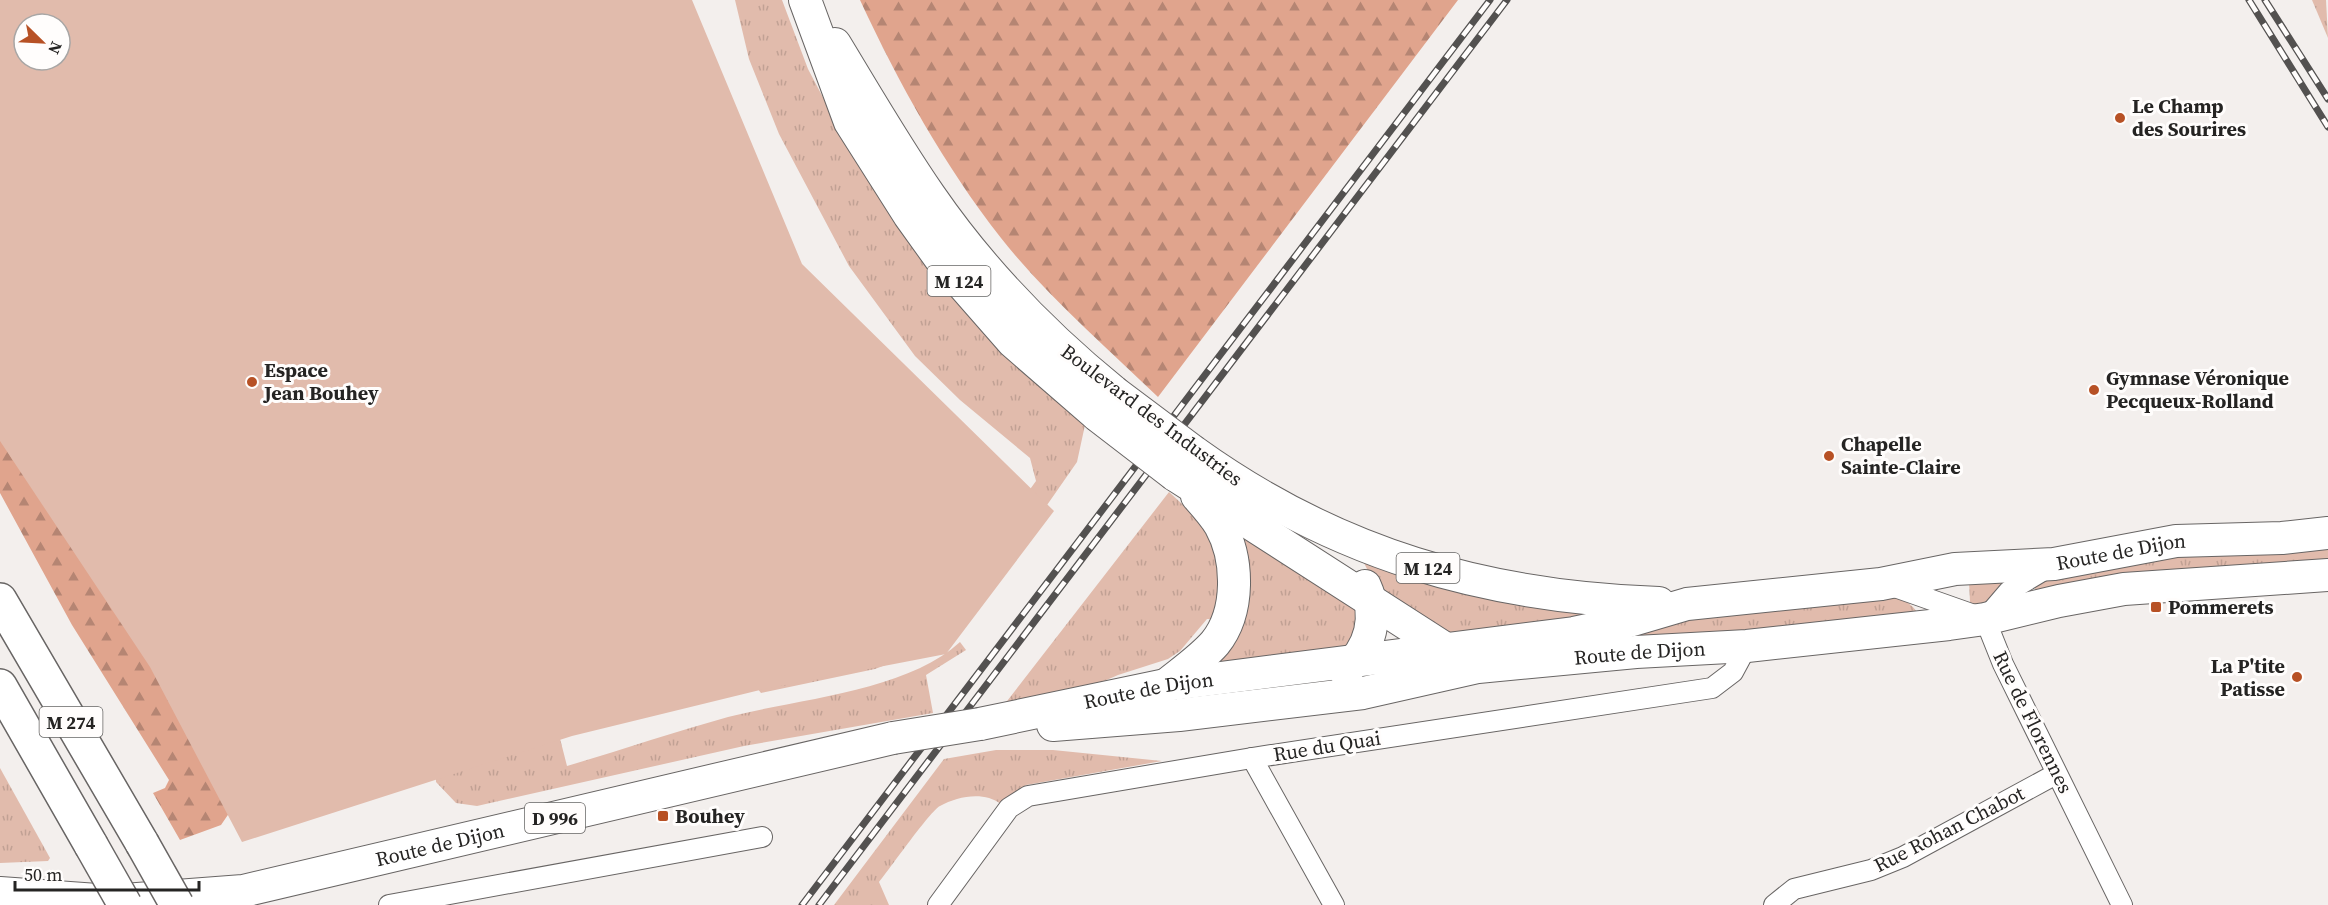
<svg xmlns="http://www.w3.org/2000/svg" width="2328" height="905" font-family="'Source Serif 4',serif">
  <defs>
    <pattern id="grass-tufts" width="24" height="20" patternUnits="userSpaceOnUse" patternTransform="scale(1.5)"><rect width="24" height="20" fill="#e1bbac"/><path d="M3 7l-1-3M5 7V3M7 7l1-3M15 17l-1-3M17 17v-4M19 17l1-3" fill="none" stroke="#c1a194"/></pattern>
    <pattern id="forest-firs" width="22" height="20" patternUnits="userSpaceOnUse" patternTransform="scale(1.5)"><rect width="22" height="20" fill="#e0a48d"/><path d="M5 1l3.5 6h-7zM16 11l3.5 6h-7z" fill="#b58573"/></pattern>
  </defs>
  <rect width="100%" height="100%" fill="#f3efed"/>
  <!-- grass -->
  <g fill="url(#grass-tufts)">
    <path d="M735,0H782L808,69L857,162L880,199L914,247L1085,425L1077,462L1006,564L896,661L875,669L761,693L728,652L1010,517L1036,481L1030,458L960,400L915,356L849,266L779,134L749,59Z"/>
    <path d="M2312,0H2326L2328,38Z"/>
    <path d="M1169,492L1204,524L1222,562L1216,619H1207L1180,651L1168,659L1118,675L1086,689L1004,705Z"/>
    <path d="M1228,526L1358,603L1362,615L1349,654L1208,667Z"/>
    <path d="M2328,542V567L2035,594V582L2182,552Z"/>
    <path d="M1363,561C1440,589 1516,607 1598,615L1450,641L1378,591Z"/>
    <path d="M2012,576L2001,584L1987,603L1975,606L1970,602L1969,582Z"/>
    <path d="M1883,597C1899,597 1907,599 1917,612L1772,630L1548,643L1718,615Z"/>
    <path d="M960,642L966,650L926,675L933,713L744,746L477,806L456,803L436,782L435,746L554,715L567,766C621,750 674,732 728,717C798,699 907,691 960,642Z"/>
    <path d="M996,750H1053L1162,761L1026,785L1001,804C984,791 958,796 940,806C930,811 889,870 879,882L889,905H834L944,759Z"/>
    <path d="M0,768L50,858L48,861L0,863Z"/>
  </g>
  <!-- forest -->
  <g fill="url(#forest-firs)">
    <path d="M860,0H1458L1158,397C1107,348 1045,294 1001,238C944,165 899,84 860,0Z"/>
    <path d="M0,397L236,803L221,825L180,840L153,793L165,788L169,780L72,625L0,493Z"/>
  </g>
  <!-- park -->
  <path fill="#e1bbac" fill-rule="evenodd" d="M0,0H692L802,264L1054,511L946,654L760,690L572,736L242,842L150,667L0,441ZM24,24H60V60H24Z"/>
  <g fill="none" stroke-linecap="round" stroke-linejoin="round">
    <defs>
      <g id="minor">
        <path d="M1892,586L1977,616"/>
        <path d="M1985,619L2003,664L2122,905"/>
        <path d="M1985,619L2009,591L2044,570"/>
        <path d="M1252,758L1334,905"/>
        <path d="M389,905L762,837"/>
        <path d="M938,905L1009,808L1028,796L1252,758L1712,688L1733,672L1747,646"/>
        <path d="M1774,905L1794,889L1871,870L1903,857L2056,774"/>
      </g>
      <g id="primary">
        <path d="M805,0L850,122L909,215L942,261L1013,342L1097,415"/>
        <path d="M835,44C866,95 896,147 930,196C981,270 1044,335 1114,392"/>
        <path d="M1194,452C1336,554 1485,597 1659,603"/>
        <path d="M1175,475L1452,653"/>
        <path d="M1345,671C1371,648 1379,617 1365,586"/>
        <path d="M1166,685C1182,672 1201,659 1215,643C1240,612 1239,559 1220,525C1214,515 1205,505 1197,496"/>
        <path id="s1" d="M980,724L1166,685L1574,633L1626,622L1687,604L1881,584L1955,569L2054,564L2176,541L2282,538L2328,533"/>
        <path id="s2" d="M1053,725L1179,715L1363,693L1478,667L1636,652L1747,646L1949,624L1985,619L2059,601L2124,589L2328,575"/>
        <path id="s3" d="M0,893L111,901L243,891L893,738"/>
      </g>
      <g id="trunk">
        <path d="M0,600L142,843"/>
        <path d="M0,686L91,845"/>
      </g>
    </defs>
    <!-- minor casing -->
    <use href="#minor" stroke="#686564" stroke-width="22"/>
    <!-- primary casing -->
    <use href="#primary" stroke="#686564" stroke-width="34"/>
    <!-- trunk casing -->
    <use href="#trunk" stroke="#686564" stroke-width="36"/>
    <!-- minor -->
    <use href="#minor" stroke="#fff" stroke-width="20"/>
    <!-- primary -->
    <use href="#primary" stroke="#fff" stroke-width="32"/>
    <!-- trunk -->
    <use href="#trunk" stroke="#fff" stroke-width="33"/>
    <defs>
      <g id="rail">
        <path d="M2249,0L2328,127"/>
        <path d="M2265,0L2328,99"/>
        <path d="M802,905L1490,0"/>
        <path d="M819,905L1507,0"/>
      </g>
    </defs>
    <!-- rail casing -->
    <use href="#rail" stroke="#535150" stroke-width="7"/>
    <!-- rail -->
    <use href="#rail" stroke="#fffdfc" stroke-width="4.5" stroke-dasharray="14" stroke-linecap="butt"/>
    <defs>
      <g id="primary-bridge">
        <path d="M1114,392L1194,452"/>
        <path d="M1097,415L1175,475"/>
        <path d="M893,738L980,724"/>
      </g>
      <g id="trunk-bridge">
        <path d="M142,843L177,905"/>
        <path d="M91,845L125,905"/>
      </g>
    </defs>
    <!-- primary-bridge casing -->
    <use href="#primary-bridge" stroke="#686564" stroke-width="34" stroke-linecap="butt"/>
    <!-- trunk-bridge casing -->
    <use href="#trunk-bridge" stroke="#686564" stroke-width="36" stroke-linecap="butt"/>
    <!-- primary-bridge -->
    <use href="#primary-bridge" stroke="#fff" stroke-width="32"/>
    <!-- trunk-bridge -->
    <use href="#trunk-bridge" stroke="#fff" stroke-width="33"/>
  </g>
  <!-- markers -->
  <g fill="#b75125" stroke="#fffdfc" stroke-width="2">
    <circle cx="2120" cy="118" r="6"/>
    <circle cx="252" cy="382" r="6"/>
    <circle cx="2094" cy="390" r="6"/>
    <circle cx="1829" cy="456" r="6"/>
    <rect x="2150" y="601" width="12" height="12" rx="3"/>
    <circle cx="2297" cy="677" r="6"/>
    <rect x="657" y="810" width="12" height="12" rx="3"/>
  </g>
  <g text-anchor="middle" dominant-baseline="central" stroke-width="6" stroke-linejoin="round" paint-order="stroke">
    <!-- shield labels -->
    <g fill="#fffdfc" stroke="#666564" stroke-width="1.5">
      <rect x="927.5" y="266" width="63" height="30" rx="4.5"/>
      <rect x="1396.5" y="553" width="63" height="30" rx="4.5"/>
      <rect x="39.5" y="707" width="63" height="30" rx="4.5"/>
      <rect x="525" y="803" width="60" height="30" rx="4.5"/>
    </g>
    <g font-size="18" font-weight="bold" fill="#252423">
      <text x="959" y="281">M 124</text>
      <text x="1428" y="568">M 124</text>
      <text x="71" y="722">M 274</text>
      <text x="555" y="818">D 996</text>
    </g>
    <!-- poi labels -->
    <g font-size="20" font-weight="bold" fill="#252423" stroke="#fffdfc" text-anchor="start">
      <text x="2132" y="106">Le Champ<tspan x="2132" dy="23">des Sourires</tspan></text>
      <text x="264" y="370">Espace<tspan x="264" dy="23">Jean Bouhey</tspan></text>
      <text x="2106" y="378">Gymnase Véronique<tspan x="2106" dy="23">Pecqueux-Rolland</tspan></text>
      <text x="1841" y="444">Chapelle<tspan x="1841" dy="23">Sainte-Claire</tspan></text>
      <text x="2168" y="607">Pommerets</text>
      <text x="2285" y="666" text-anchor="end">La P'tite<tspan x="2285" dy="23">Patisse</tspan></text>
      <text x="675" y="816">Bouhey</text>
    </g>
    <!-- street labels -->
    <g font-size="20" fill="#252423" stroke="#fffdfc">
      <text transform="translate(1152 415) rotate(37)">Boulevard des Industries</text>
      <text stroke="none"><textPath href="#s1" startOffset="1156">Route de Dijon</textPath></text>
      <text stroke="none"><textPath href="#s2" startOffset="592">Route de Dijon</textPath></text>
      <text stroke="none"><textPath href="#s1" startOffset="172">Route de Dijon</textPath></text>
      <text transform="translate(2033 722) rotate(64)">Rue de Florennes</text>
      <text transform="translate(1327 746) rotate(-9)">Rue du Quai</text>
      <text transform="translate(1949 829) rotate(-27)">Rue Rohan Chabot</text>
      <text stroke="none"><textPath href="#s3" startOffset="446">Route de Dijon</textPath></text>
    </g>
  </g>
  <!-- north arrow -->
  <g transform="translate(42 42) rotate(114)"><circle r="28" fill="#fffdfc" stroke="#a8a6a5" stroke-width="1.5"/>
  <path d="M0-4.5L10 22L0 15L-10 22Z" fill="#b75125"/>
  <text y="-9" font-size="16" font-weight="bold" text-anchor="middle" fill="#252423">N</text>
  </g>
  <!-- scale -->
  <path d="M15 881v9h184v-9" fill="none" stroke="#252423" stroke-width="3"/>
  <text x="24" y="881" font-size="18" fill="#252423" stroke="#fffdfc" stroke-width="4.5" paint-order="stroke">50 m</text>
</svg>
